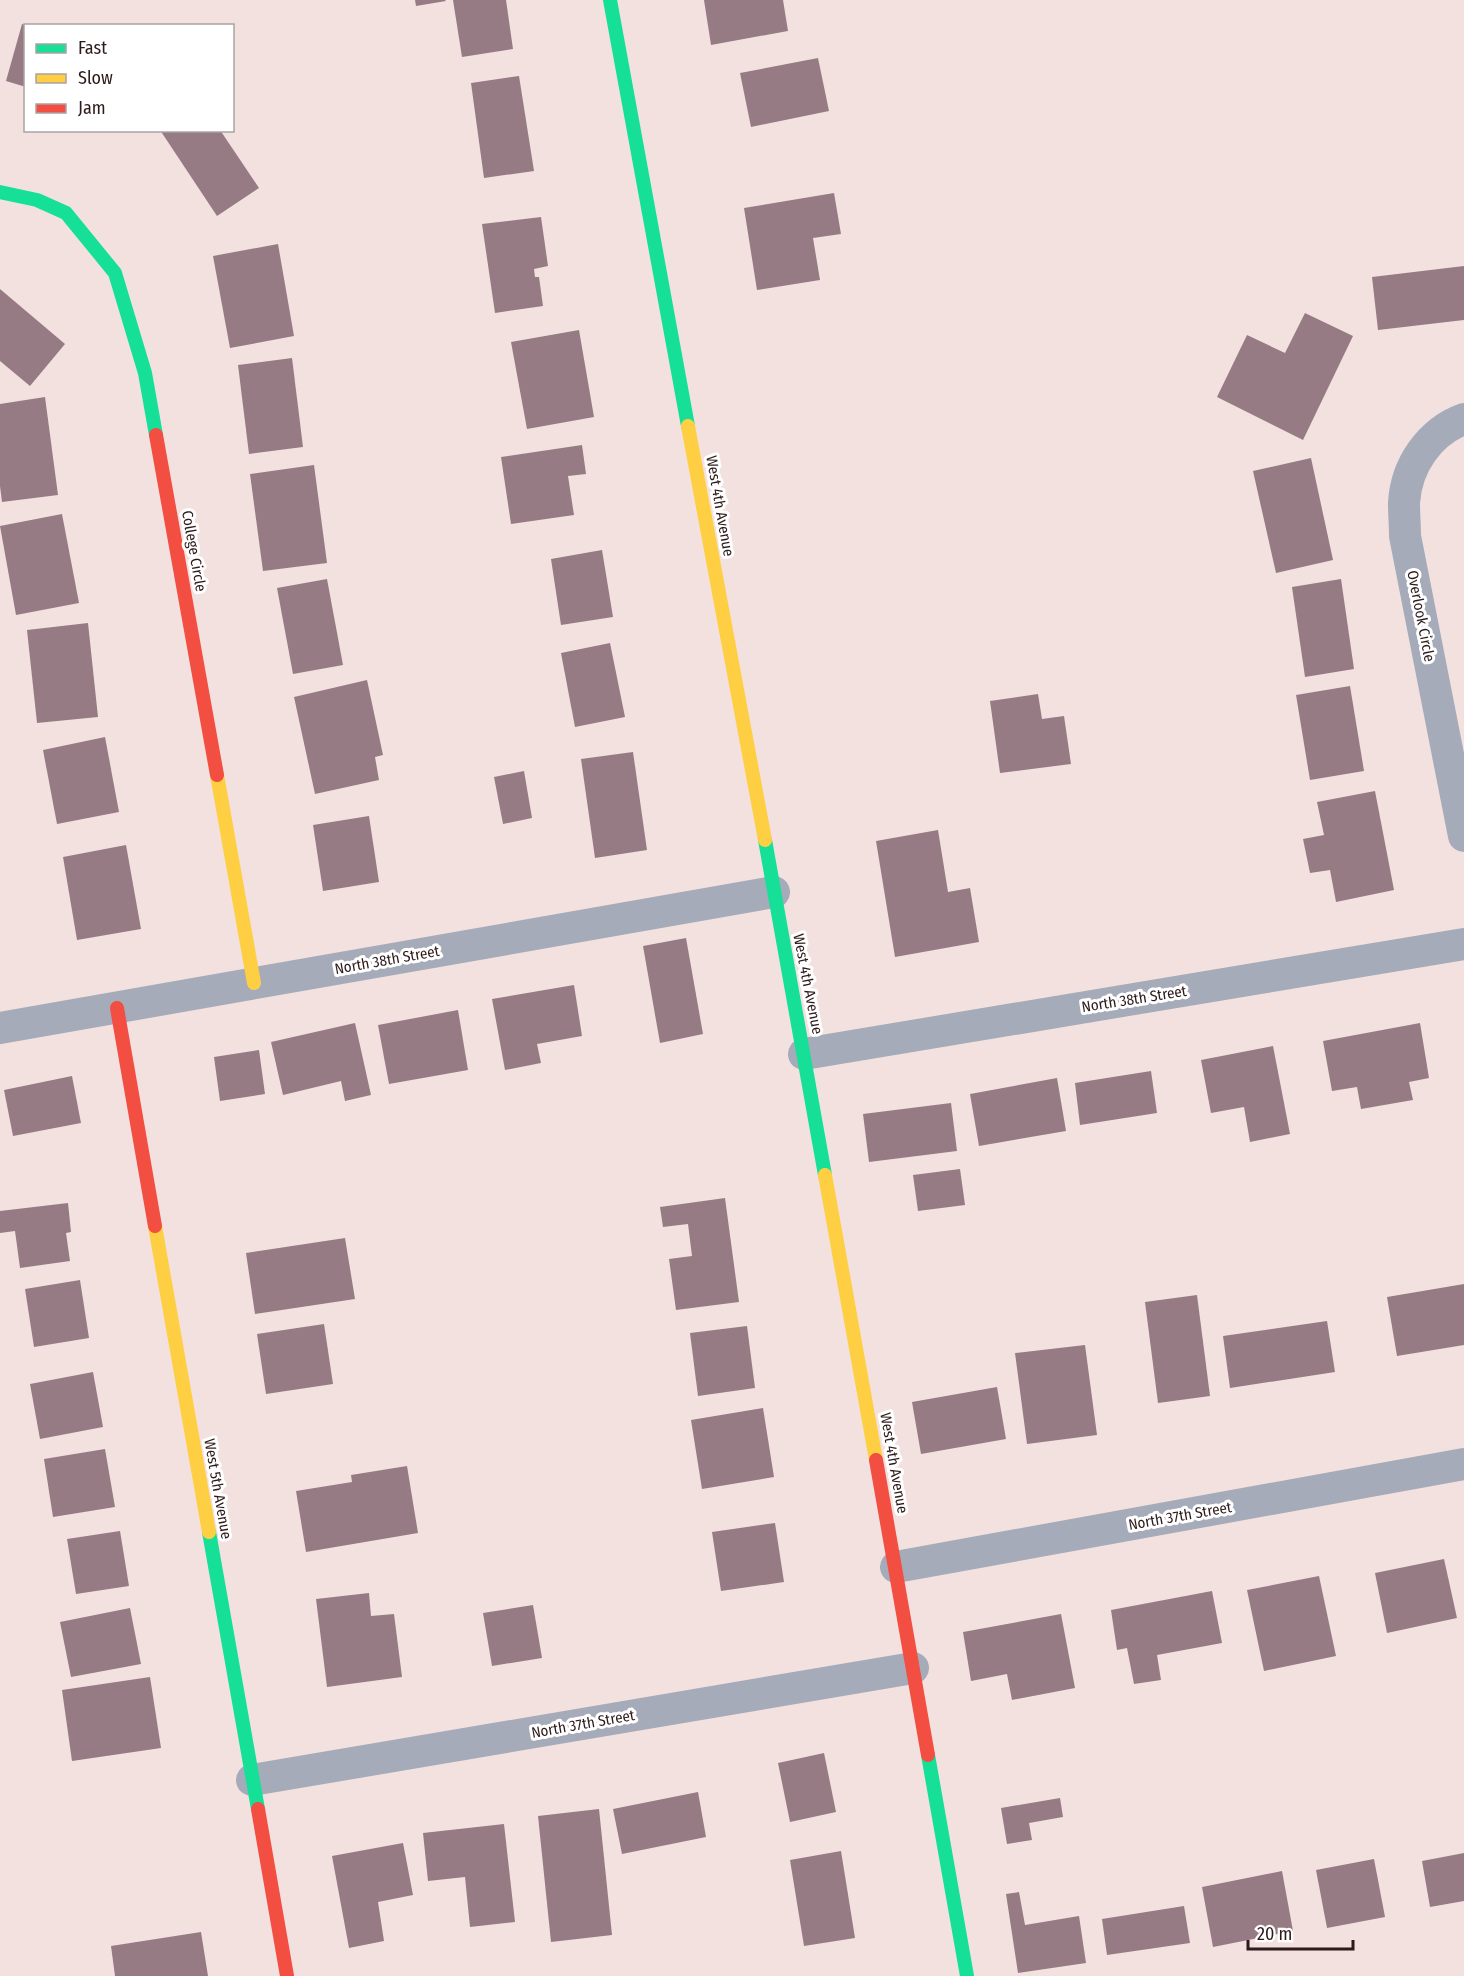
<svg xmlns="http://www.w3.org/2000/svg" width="1464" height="1976" font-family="'Fira Sans Condensed',sans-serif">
  <rect width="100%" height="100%" fill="#f3e1e0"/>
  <!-- building -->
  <g fill="#967b84">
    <path d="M415,0H445L446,1L416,6Z"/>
    <path d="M453,0H506L513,49L462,57Z"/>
    <path d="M704,0H783L788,31L711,45Z"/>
    <path d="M22,24L26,25V87L6,81Z"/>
    <path d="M818,58L829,111L751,127L740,73Z"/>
    <path d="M519,76L534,171L484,178L471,83Z"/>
    <path d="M160,130H220L259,188L217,216Z"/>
    <path d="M834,193L841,234L813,238L820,280L757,290L744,208Z"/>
    <path d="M541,217L548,266L534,269L535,277H539L543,306L495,313L482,224Z"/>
    <path d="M278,244L294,336L230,348L213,256Z"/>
    <path d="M1464,266V320L1378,330L1372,277Z"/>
    <path d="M0,289L65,344L30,386L0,361Z"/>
    <path d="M1305,313L1353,336L1303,440L1217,397L1247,335L1285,353Z"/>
    <path d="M579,330L594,417L527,429L511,342Z"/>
    <path d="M292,358L303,447L249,454L238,365Z"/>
    <path d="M45,397L58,495L2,502L0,486V404Z"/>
    <path d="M582,445L586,474L568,476L574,515L511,524L501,457Z"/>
    <path d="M1311,458L1333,560L1276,573L1253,471Z"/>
    <path d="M314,465L327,563L263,571L250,474Z"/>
    <path d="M62,514L79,603L16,615L0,526Z"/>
    <path d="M602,550L613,617L561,625L551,559Z"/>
    <path d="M327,579L343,665L293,674L277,588Z"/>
    <path d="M1341,579L1354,669L1305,677L1292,587Z"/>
    <path d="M88,623L98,717L37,723L27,630Z"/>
    <path d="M610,643L625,717L575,727L561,653Z"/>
    <path d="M367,680L383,755L375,757L379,780L315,794L294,697Z"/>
    <path d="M1350,686L1364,771L1310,780L1296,695Z"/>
    <path d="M1038,694L1042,719L1064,716L1071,764L1000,773L990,701Z"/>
    <path d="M105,737L119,812L57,824L43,750Z"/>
    <path d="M633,752L647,850L595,858L581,759Z"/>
    <path d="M524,771L532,818L503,824L494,777Z"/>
    <path d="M1375,791L1394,890L1336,902L1330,870L1310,873L1303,839L1324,835L1317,802Z"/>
    <path d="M369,816L379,882L323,891L313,825Z"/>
    <path d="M938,830L948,892L970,888L979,942L895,957L876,841Z"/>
    <path d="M126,845L141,929L77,940L63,857Z"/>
    <path d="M686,938L703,1034L660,1043L643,946Z"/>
    <path d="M574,985L582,1036L537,1044L541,1063L505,1070L492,999Z"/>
    <path d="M458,1010L468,1070L389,1084L378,1025Z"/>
    <path d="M355,1023L371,1095L345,1101L341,1081L283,1095L271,1042Z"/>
    <path d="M1420,1023L1429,1078L1409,1082L1413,1100L1361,1109L1357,1087L1332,1091L1323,1041Z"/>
    <path d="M1273,1046L1290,1134L1250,1142L1244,1107L1211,1113L1201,1060Z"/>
    <path d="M259,1050L265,1094L220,1101L214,1057Z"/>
    <path d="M1151,1071L1157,1113L1080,1125L1075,1083Z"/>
    <path d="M72,1076L81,1123L13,1136L4,1090Z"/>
    <path d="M1057,1078L1066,1131L979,1146L970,1094Z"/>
    <path d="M951,1103L957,1151L869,1162L863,1114Z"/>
    <path d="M960,1169L965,1205L918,1211L913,1175Z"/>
    <path d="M725,1198L739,1302L676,1310L669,1259L692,1256L688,1224L663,1227L660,1207Z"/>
    <path d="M68,1203L71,1232L66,1233L70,1261L20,1268L15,1231L0,1233V1211Z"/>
    <path d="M345,1238L355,1299L255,1314L246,1253Z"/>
    <path d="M80,1280L89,1338L34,1347L25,1289Z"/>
    <path d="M1464,1284V1345L1397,1356L1387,1297Z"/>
    <path d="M1197,1295L1210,1396L1158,1403L1145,1302Z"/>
    <path d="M1327,1321L1335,1372L1230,1388L1223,1336Z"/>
    <path d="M324,1324L333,1384L266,1394L257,1334Z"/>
    <path d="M747,1326L755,1388L698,1396L690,1333Z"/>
    <path d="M1085,1345L1097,1435L1027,1444L1015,1353Z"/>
    <path d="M93,1372L103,1427L40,1439L30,1384Z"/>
    <path d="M997,1387L1006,1439L921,1454L912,1402Z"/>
    <path d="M763,1408L774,1477L702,1489L691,1420Z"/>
    <path d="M105,1449L115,1507L53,1517L44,1459Z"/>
    <path d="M407,1466L418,1533L306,1552L296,1491L352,1482L351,1475Z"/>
    <path d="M775,1523L784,1582L721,1591L712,1532Z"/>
    <path d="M120,1531L129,1586L76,1594L67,1539Z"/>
    <path d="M1444,1559L1457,1618L1387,1633L1375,1573Z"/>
    <path d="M1319,1576L1336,1656L1264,1671L1247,1590Z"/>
    <path d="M1212,1591L1222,1643L1157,1655L1161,1680L1134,1684L1127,1648L1117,1650L1111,1610Z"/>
    <path d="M369,1593L371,1616L394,1614L402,1677L327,1687L316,1599Z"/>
    <path d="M533,1605L542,1658L492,1666L483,1613Z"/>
    <path d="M130,1608L141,1664L71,1677L60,1622Z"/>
    <path d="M1061,1614L1075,1688L1012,1700L1007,1674L971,1681L963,1632Z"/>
    <path d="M150,1677L161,1748L72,1761L62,1690Z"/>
    <path d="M824,1753L836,1812L790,1822L778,1763Z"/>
    <path d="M698,1792L706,1837L622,1854L613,1809Z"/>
    <path d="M1060,1798L1063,1817L1029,1823L1032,1840L1007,1844L1001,1808Z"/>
    <path d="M599,1809L612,1935L551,1942L538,1816Z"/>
    <path d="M504,1824L515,1922L470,1927L465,1877L428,1881L423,1833Z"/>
    <path d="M403,1843L413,1895L378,1902L384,1941L349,1948L332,1856Z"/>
    <path d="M841,1851L855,1938L804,1946L790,1860Z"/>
    <path d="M1464,1853V1901L1430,1907L1422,1861Z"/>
    <path d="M1374,1859L1385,1917L1327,1928L1316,1870Z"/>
    <path d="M1282,1871L1293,1931L1213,1947L1202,1887Z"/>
    <path d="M1019,1892L1025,1925L1079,1916L1086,1963L1018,1973L1006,1894Z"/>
    <path d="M1184,1906L1190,1943L1107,1955L1102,1919Z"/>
    <path d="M201,1932L208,1976H115L111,1946Z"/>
  </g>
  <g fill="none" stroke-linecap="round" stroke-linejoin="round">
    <!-- street -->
    <g stroke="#a6abb9" stroke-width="32">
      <path d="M1464,419C1429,432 1406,466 1404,503C1404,514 1405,525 1405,536L1464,836"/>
      <path d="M0,1028L774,892"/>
      <path d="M804,1054L1464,944"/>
      <path d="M896,1567L1464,1464"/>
      <path d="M252,1780L913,1668"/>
    </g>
    <!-- fast -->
    <g stroke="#16e098" stroke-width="14">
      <path d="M610,0L688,426"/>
      <path d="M0,192L37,200L66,213L115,273L145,373L156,435"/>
      <path d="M765,840L825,1175"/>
      <path d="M209,1532L258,1809"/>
      <path d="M928,1755L967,1976"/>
    </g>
    <!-- slow -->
    <g stroke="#ffcf43" stroke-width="14">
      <path d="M688,426L765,840"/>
      <path d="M217,775L254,983"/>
      <path d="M825,1175L876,1460"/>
      <path d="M155,1226L209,1532"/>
    </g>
    <!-- jam -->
    <g stroke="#f24e42" stroke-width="14">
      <path d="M156,435L217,775"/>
      <path d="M117,1008L155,1226"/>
      <path d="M876,1460L928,1755"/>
      <path d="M258,1809L287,1976"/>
    </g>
  </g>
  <g text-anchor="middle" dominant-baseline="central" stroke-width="6" stroke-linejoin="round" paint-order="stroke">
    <!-- street labels -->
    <g font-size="15" fill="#2d1a1a" stroke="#fff">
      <text transform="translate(720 506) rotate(80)">West 4th Avenue</text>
      <text transform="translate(194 551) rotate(80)">College Circle</text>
      <text transform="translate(1421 616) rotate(79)">Overlook Circle</text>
      <text transform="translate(387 960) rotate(-10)">North 38th Street</text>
      <text transform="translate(808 984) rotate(79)">West 4th Avenue</text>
      <text transform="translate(1134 999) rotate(-9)">North 38th Street</text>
      <text transform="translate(894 1463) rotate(80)">West 4th Avenue</text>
      <text transform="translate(218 1489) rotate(80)">West 5th Avenue</text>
      <text transform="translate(1180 1516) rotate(-10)">North 37th Street</text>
      <text transform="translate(583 1724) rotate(-10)">North 37th Street</text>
    </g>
  </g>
  <!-- legend -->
  <rect x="24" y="24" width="210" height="108" fill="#ffffff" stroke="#aba3a3" stroke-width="1.5"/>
  <rect x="36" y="44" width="30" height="9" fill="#16e098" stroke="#aba3a3" stroke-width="1.5"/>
  <text x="78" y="54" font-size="18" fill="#2d1a1a">Fast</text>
  <rect x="36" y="74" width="30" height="9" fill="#ffcf43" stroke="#aba3a3" stroke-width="1.5"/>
  <text x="78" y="84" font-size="18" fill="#2d1a1a">Slow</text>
  <rect x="36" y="104" width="30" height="9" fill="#f24e42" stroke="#aba3a3" stroke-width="1.5"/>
  <text x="78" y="114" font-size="18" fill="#2d1a1a">Jam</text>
  <!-- scale -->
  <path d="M1248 1940v9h105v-9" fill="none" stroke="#2d1a1a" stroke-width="3"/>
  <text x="1257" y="1940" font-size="18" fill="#2d1a1a" stroke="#ffffff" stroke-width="4.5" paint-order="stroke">20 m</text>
</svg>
